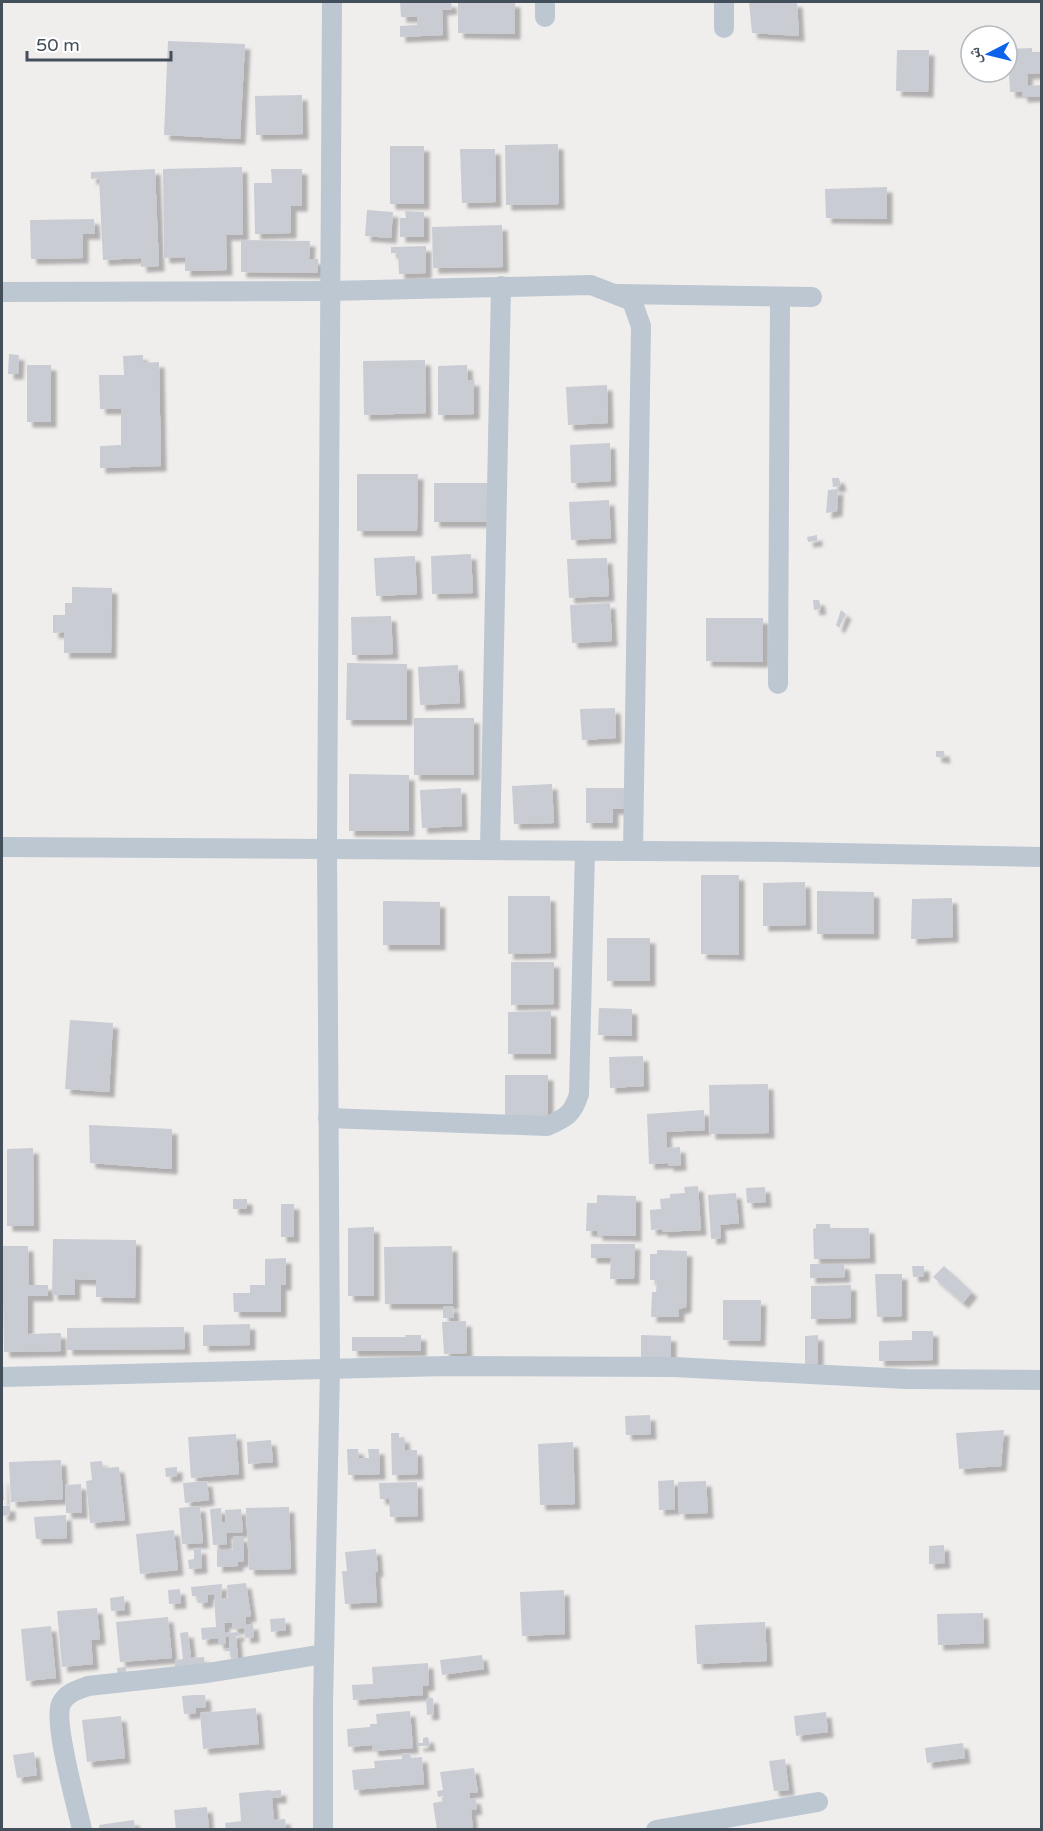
<svg xmlns="http://www.w3.org/2000/svg" width="1043" height="1831" font-family="'Varela Round','Noto Naskh Arabic',sans-serif">
  <defs>
    <filter id="shadow"><feDropShadow dx="5.5" dy="5.5" stdDeviation="1.5" flood-color="#0004"/></filter>
  </defs>
  <rect width="100%" height="100%" fill="#f0eded"/>
  <!-- building -->
  <g fill="#c9ccd3" filter="url(#shadow)">
    <path d="M400,2H451L452,9L442,10L443,35L400,37V26L417,25V17H401Z"/>
    <path d="M458,2H515V34L458,33Z"/>
    <path d="M749,2H797L799,36L752,33Z"/>
    <path d="M168,41L245,44L240,139L164,135Z"/>
    <path d="M1032,48V52H1042V73L1027,74L1028,86L1042,85V96L1022,97V92H1010L1008,49Z"/>
    <path d="M897,50H929L928,92L896,91Z"/>
    <path d="M302,95L303,134L256,135L255,96Z"/>
    <path d="M558,144L559,204L506,205L505,145Z"/>
    <rect x="390" y="146" width="34" height="58"/>
    <path d="M460,149H495L496,202L462,203Z"/>
    <path d="M242,167L243,235H226L227,270L185,271V257L164,258L163,169Z"/>
    <path d="M155,169L159,266L141,267V258L103,260L99,178L91,179V172Z"/>
    <path d="M271,169H302V206H291V233L255,234L254,183H272Z"/>
    <path d="M887,187V219L826,218L825,189Z"/>
    <path d="M367,210L393,212L391,238L365,236Z"/>
    <path d="M405,211L424,212V237H400V218H406Z"/>
    <path d="M94,219L95,234H83V258L31,259L30,220Z"/>
    <path d="M502,225L503,267L433,268L432,227Z"/>
    <path d="M241,240L310,241L309,259H318V273L241,272Z"/>
    <path d="M426,246V273L399,274L398,253H391V247Z"/>
    <path d="M9,354L19,355L18,374H8Z"/>
    <path d="M143,355V363L159,362L161,466L100,468V446L121,445V409H100L99,375H124L123,356Z"/>
    <path d="M425,360L426,413L364,415L363,361Z"/>
    <rect x="27" y="365" width="24" height="57"/>
    <path d="M467,365L468,381L474,380V414L438,415V366Z"/>
    <path d="M607,385L608,423L568,425L566,387Z"/>
    <path d="M610,443L611,481L571,483L570,445Z"/>
    <path d="M357,474H418L417,531H357Z"/>
    <path d="M832,478H839L841,486L833,487Z"/>
    <rect x="434" y="483" width="56" height="39"/>
    <path d="M838,489L837,511L826,513L828,490Z"/>
    <path d="M609,500L611,538L571,540L569,502Z"/>
    <path d="M817,535V541L808,542L807,537Z"/>
    <path d="M471,554L473,593L432,594L431,556Z"/>
    <path d="M415,556L417,594L376,596L374,558Z"/>
    <path d="M607,558L609,596L569,598L567,559Z"/>
    <path d="M72,587L112,588L111,653H64V632L53,633V615H65V603H72Z"/>
    <path d="M813,600H819L821,609L814,610Z"/>
    <path d="M610,603L612,641L572,643L570,605Z"/>
    <path d="M841,610L846,614L839,628L836,625Z"/>
    <path d="M391,616L393,654L352,655L351,617Z"/>
    <path d="M706,618H763V662L706,661Z"/>
    <path d="M347,663L407,664V720H346Z"/>
    <path d="M458,665L460,703L420,705L418,667Z"/>
    <path d="M615,708L616,738L582,740L580,709Z"/>
    <rect x="414" y="718" width="60" height="57"/>
    <path d="M936,751H944L945,758L936,757Z"/>
    <path d="M349,774L409,775V831H349Z"/>
    <path d="M552,784L554,823L514,824L512,786Z"/>
    <path d="M461,788L462,826L422,828L420,790Z"/>
    <path d="M586,788H626V809H613V823H586Z"/>
    <path d="M701,875H739V955L701,954Z"/>
    <path d="M805,882L806,925L763,926V883Z"/>
    <path d="M817,891L874,892V934H817Z"/>
    <path d="M508,896H550L551,953L508,954Z"/>
    <path d="M952,898L953,937L911,939L912,899Z"/>
    <path d="M383,901L440,902V945H383Z"/>
    <rect x="607" y="938" width="43" height="43"/>
    <path d="M511,962H554V1004L511,1005Z"/>
    <path d="M599,1008L632,1009V1036L598,1035Z"/>
    <path d="M551,1011V1054H508V1012Z"/>
    <path d="M70,1020L113,1023L109,1092L65,1089Z"/>
    <path d="M643,1056L644,1086L610,1088L609,1057Z"/>
    <rect x="505" y="1075" width="43" height="43"/>
    <path d="M768,1084L769,1133L710,1134L709,1085Z"/>
    <path d="M704,1110L705,1130L666,1132L667,1148L680,1147L681,1165L668,1166V1163L649,1164L647,1114Z"/>
    <path d="M89,1125L172,1129V1169L90,1163Z"/>
    <path d="M33,1148L34,1226H7V1149Z"/>
    <path d="M698,1186L701,1230L662,1232V1229L651,1230L650,1210L661,1209L660,1199L670,1198V1194L685,1193L684,1187Z"/>
    <path d="M765,1187L766,1202L747,1203L746,1188Z"/>
    <path d="M736,1193L739,1223L720,1225L721,1238L711,1239L708,1195Z"/>
    <path d="M597,1195L636,1196V1236L597,1235V1231H586L587,1203H597Z"/>
    <rect x="233" y="1199" width="14" height="10"/>
    <rect x="281" y="1204" width="13" height="33"/>
    <path d="M816,1224H830V1228H869L870,1258L814,1259L813,1229L816,1228Z"/>
    <path d="M374,1227V1296H348V1228Z"/>
    <path d="M53,1239L136,1240L135,1298L96,1297V1280L75,1279V1295H52Z"/>
    <path d="M591,1244H635L634,1279H610L611,1258H591Z"/>
    <path d="M2,1246H28L29,1285H48V1296H28V1334L61,1333V1351L4,1352Z"/>
    <path d="M452,1246L453,1304H385L384,1247Z"/>
    <path d="M657,1250L687,1251L686,1307L679,1309V1317H651L652,1292H656L657,1280H650V1254H657Z"/>
    <path d="M286,1258V1285H281V1312H234L233,1293H250V1285H265V1259Z"/>
    <path d="M810,1264H844L845,1277L810,1278Z"/>
    <path d="M912,1266H924V1276L913,1277Z"/>
    <path d="M944,1266L972,1292L963,1303L933,1277Z"/>
    <path d="M875,1274H902V1316L877,1317Z"/>
    <path d="M851,1285V1318L811,1319V1286Z"/>
    <path d="M723,1300H761L760,1341L723,1340Z"/>
    <path d="M453,1306L454,1318H443V1307Z"/>
    <path d="M466,1321L467,1353L444,1354L442,1322Z"/>
    <path d="M250,1324V1345L203,1346V1325Z"/>
    <path d="M184,1327L185,1349L67,1350V1328Z"/>
    <path d="M912,1331H933V1360L879,1361V1341L912,1340Z"/>
    <path d="M405,1335H421V1351H352V1337H406Z"/>
    <path d="M641,1335L671,1336V1360H641Z"/>
    <path d="M818,1335V1364H805V1336Z"/>
    <path d="M650,1415L651,1434L626,1435L625,1416Z"/>
    <path d="M1004,1430L1001,1466L959,1469L956,1433Z"/>
    <path d="M391,1433H399V1438L404,1437L405,1450H417L418,1474L392,1475Z"/>
    <path d="M236,1434L239,1474L191,1478L188,1437Z"/>
    <path d="M271,1440L273,1462L248,1464L247,1442Z"/>
    <path d="M573,1442L575,1504L540,1505L538,1444Z"/>
    <path d="M347,1449H358L359,1458H369L368,1449H379L380,1474L348,1475Z"/>
    <path d="M61,1460L63,1499L11,1502L9,1462Z"/>
    <path d="M102,1461L103,1468L119,1467L125,1520L90,1523L86,1481L92,1480L90,1462Z"/>
    <path d="M177,1467V1476L166,1477L165,1468Z"/>
    <path d="M2,1479H3L4,1500H2Z"/>
    <path d="M674,1480L675,1509L659,1510L658,1481Z"/>
    <path d="M207,1481L209,1500L185,1503L183,1483Z"/>
    <path d="M706,1481L708,1513L679,1514L678,1482Z"/>
    <path d="M417,1482L418,1516L390,1517L389,1499H380L379,1483Z"/>
    <path d="M81,1484L82,1513H66L65,1485Z"/>
    <path d="M2,1506H10V1515L2,1516Z"/>
    <path d="M200,1506L203,1543L182,1544L179,1508Z"/>
    <path d="M289,1507L291,1569L249,1570L246,1508Z"/>
    <path d="M221,1508L222,1522H226L225,1510L241,1509L243,1532L226,1533L227,1544L213,1545L210,1509Z"/>
    <path d="M66,1515L67,1538L36,1539L34,1517Z"/>
    <path d="M174,1530L178,1570L140,1574L136,1534Z"/>
    <path d="M244,1536V1561L238,1562V1566L217,1567V1550H233V1537Z"/>
    <path d="M944,1545L945,1563L929,1564V1546Z"/>
    <path d="M201,1548L202,1568L189,1569L188,1560L194,1559V1549Z"/>
    <path d="M376,1549L378,1571L375,1572L377,1602L345,1604L342,1571H347L345,1552Z"/>
    <path d="M246,1583L251,1616L246,1617V1625L253,1624L254,1637L245,1638L244,1628L232,1629V1623H224L225,1633L239,1632V1636H236L238,1658L231,1659L230,1651H225V1648H230L229,1636L225,1637L226,1644H218V1638L202,1640L201,1628L216,1627L214,1594L208,1595V1602L198,1603L197,1596H192L191,1587L222,1584L221,1599L228,1598L227,1585Z"/>
    <path d="M180,1589L181,1603L169,1604L168,1590Z"/>
    <path d="M564,1590L565,1634L522,1636L520,1592Z"/>
    <path d="M124,1596L125,1610L111,1611L110,1598Z"/>
    <path d="M97,1608L100,1639L91,1640L93,1664L62,1667L57,1611Z"/>
    <path d="M983,1613L984,1643L938,1645L937,1614Z"/>
    <path d="M168,1617L172,1658L120,1662L116,1622Z"/>
    <path d="M285,1618L286,1630L271,1632L270,1619Z"/>
    <path d="M765,1622L767,1661L697,1664L695,1625Z"/>
    <path d="M51,1626L56,1678L26,1681L21,1629Z"/>
    <path d="M188,1632L191,1658L204,1657L205,1665L175,1668V1660L183,1659L180,1633Z"/>
    <path d="M482,1655L484,1669L442,1675L440,1660Z"/>
    <path d="M428,1663L429,1685L423,1686V1695L353,1700L352,1685L373,1684L372,1667Z"/>
    <path d="M126,1667V1677L118,1678L117,1668Z"/>
    <path d="M195,1695H205L206,1707L196,1708V1713L184,1714L182,1696Z"/>
    <path d="M426,1698H433L434,1714L427,1715Z"/>
    <path d="M256,1708L259,1744L203,1749L200,1713Z"/>
    <path d="M410,1711L413,1748L373,1751L372,1745L348,1747L347,1729L370,1727V1724H377L376,1714Z"/>
    <path d="M826,1712L828,1732L796,1736L794,1716Z"/>
    <path d="M121,1716L125,1758L87,1762L82,1720Z"/>
    <path d="M428,1737L430,1746H418V1743H423V1738Z"/>
    <path d="M963,1743L965,1758L927,1763L925,1748Z"/>
    <path d="M34,1752L37,1775L17,1778L13,1755Z"/>
    <path d="M410,1753L411,1758L422,1757L424,1784L354,1790L352,1770L375,1768L374,1761L402,1759V1754Z"/>
    <path d="M785,1759L789,1790L774,1791L769,1761Z"/>
    <path d="M474,1768L478,1792L469,1793L470,1799L475,1798L477,1809L471,1810L473,1830H437L433,1803L444,1801V1796L438,1797L437,1791L443,1790L440,1772Z"/>
    <path d="M271,1790V1791L281,1790V1798H272L274,1820L285,1819L286,1828L226,1830L225,1823L241,1821L239,1793Z"/>
    <path d="M207,1807L209,1830H176L174,1810Z"/>
    <path d="M134,1820L135,1830H100L99,1825Z"/>
  </g>
  <g fill="none" stroke-linecap="round" stroke-linejoin="round">
    <!-- street -->
    <g stroke="#bcc7d1" stroke-width="20">
      <path d="M545,17V2"/>
      <path d="M724,28V2"/>
      <path d="M2,292L330,291L591,285L632,301L641,326L633,851"/>
      <path d="M618,294L812,297"/>
      <path d="M778,684L780,297"/>
      <path d="M2,847L784,852L1042,857"/>
      <path d="M490,850L501,286"/>
      <path d="M328,1118L547,1126C566,1118 573,1114 579,1094L585,851"/>
      <path d="M2,1377L447,1366L674,1367L906,1379L1042,1380"/>
      <path d="M82,1830C77,1806 53,1723 61,1704C66,1693 77,1690 88,1686L207,1673L324,1654"/>
      <path d="M323,1830V1705L330,1368L327,849L332,2"/>
      <path d="M656,1830L818,1802"/>
    </g>
  </g>
  <!-- border -->
  <rect width="1043" height="1831" fill="none" stroke="#444f5c" stroke-width="6"/>
  <!-- north arrow -->
  <g transform="translate(989 54) rotate(263)"><circle r="28" fill="#ffffff" stroke="#b4b9be" stroke-width="1.5"/>
  <path d="M0-4.5L10 22L0 15L-10 22Z" fill="#0c62eb"/>
  <text y="-9" font-size="16" font-weight="bold" text-anchor="middle" fill="#444f5c">ش</text>
  </g>
  <!-- scale -->
  <path d="M27 51v9h144v-9" fill="none" stroke="#444f5c" stroke-width="3"/>
  <text x="36" y="51" font-size="18" fill="#444f5c" stroke="#ffffff" stroke-width="4.5" paint-order="stroke">50 m</text>
</svg>
